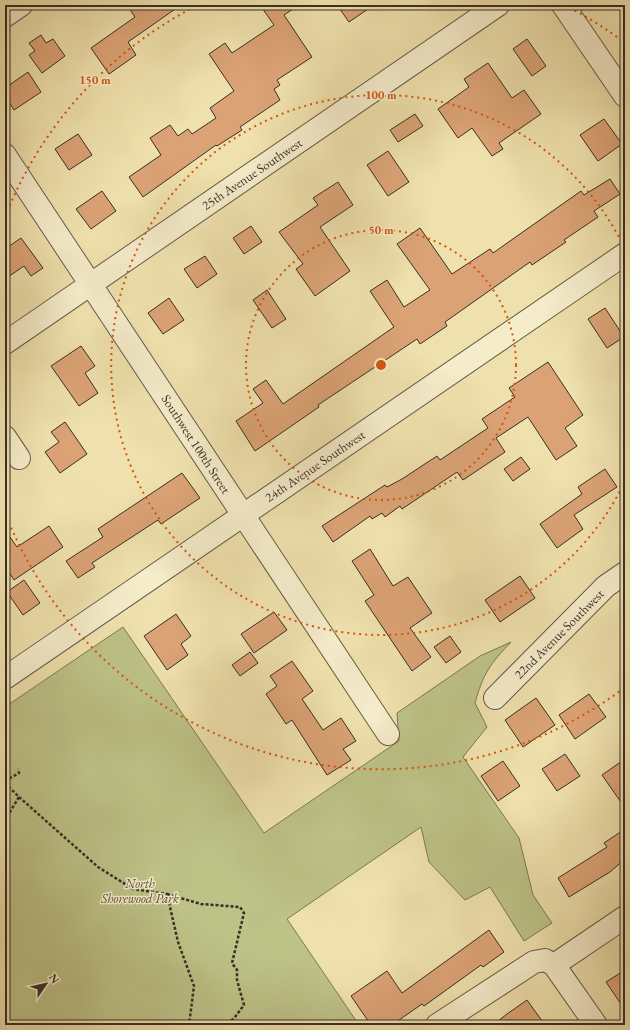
<svg xmlns="http://www.w3.org/2000/svg" width="630" height="1030" font-family="'EB Garamond',serif">
  <rect width="100%" height="100%" fill="#efe1ad"/>
  <filter id="stains"><feTurbulence type="fractalNoise" baseFrequency=".005" numOctaves="4"/><feColorMatrix values="0 0 0 0 .2 0 0 0 0 .09 0 0 0 0 .02 0 0 0 .5 -.17"/></filter>
  <radialGradient id="worn" r=".72"><stop offset=".6" stop-color="#630" stop-opacity="0"/><stop offset="1" stop-color="#630" stop-opacity=".3"/></radialGradient>
  <!-- green -->
  <path fill="#bdc287" stroke="#7a7856" d="M123,627L264,833L399,741L397,713L480,656L511,642C490,664 483,674 475,703L487,727L463,757L519,838L533,895L552,923L524,941L490,887L465,900L429,862L421,827L287,919L359,1025H5V707Z"/>
  <!-- building -->
  <g fill="#dba375" stroke="#382f26">
    <path d="M127,5H181L128,42L136,55L109,74L91,48L135,17Z"/>
    <path d="M260,5H299L284,15L312,57L277,80L280,85L274,89L280,100L240,127L242,130L217,146L216,145L143,197L129,177L161,155L150,138L170,125L178,136L188,129L192,134L216,118L210,108L234,91L209,54L225,43L232,53L274,25Z"/>
    <path d="M337,5H374L349,22Z"/>
    <path d="M41,35L46,43L53,39L65,56L42,73L29,55L35,51L29,43Z"/>
    <path d="M527,39L546,66L532,76L513,49Z"/>
    <path d="M488,63L512,98L524,90L541,114L499,143L503,149L492,156L472,128L458,138L438,109L469,87L464,79Z"/>
    <path d="M28,72L41,92L14,110L5,96V88Z"/>
    <path d="M415,114L423,126L398,142L390,130Z"/>
    <path d="M604,119L622,144L598,161L580,135Z"/>
    <path d="M78,134L92,155L69,170L55,149Z"/>
    <path d="M388,151L409,182L388,196L367,165Z"/>
    <path d="M610,179L620,194L594,211L598,217L564,240L566,242L532,265L530,262L445,322L447,326L420,344L417,339L318,405L319,407L255,451L236,421L263,403L253,389L266,380L283,404L394,327L370,291L387,280L404,307L430,290L397,244L420,228L452,274L490,249L493,253L581,191L584,195Z"/>
    <path d="M338,182L353,205L320,227L350,271L315,296L296,269L303,264L279,232L318,205L313,198Z"/>
    <path d="M102,191L116,211L91,229L76,209Z"/>
    <path d="M251,226L262,242L244,254L233,238Z"/>
    <path d="M21,238L43,268L31,276L24,266L5,279V249Z"/>
    <path d="M205,256L217,274L197,288L184,269Z"/>
    <path d="M267,290L286,319L272,328L253,300Z"/>
    <path d="M169,298L184,320L163,334L148,313Z"/>
    <path d="M605,308L624,337L607,348L588,319Z"/>
    <path d="M81,346L95,366L85,373L98,393L79,406L51,366Z"/>
    <path d="M548,362L583,415L565,428L577,446L556,460L528,417L496,438L505,452L463,480L457,472L402,509L400,506L385,517L382,513L372,519L370,516L333,542L322,526L385,485L387,487L402,479L437,456L440,460L488,428L482,419L515,397L509,388Z"/>
    <path d="M65,422L87,454L60,473L45,452L59,442L51,432Z"/>
    <path d="M521,457L530,469L513,481L504,469Z"/>
    <path d="M605,469L617,487L574,515L583,529L557,548L540,524L582,494L578,487Z"/>
    <path d="M182,473L200,498L161,524L158,520L92,563L95,567L78,578L66,561L103,537L98,529Z"/>
    <path d="M49,526L63,547L14,580L5,566V530L17,547Z"/>
    <path d="M370,549L393,586L408,577L432,613L410,628L431,657L412,671L365,601L374,595L352,561Z"/>
    <path d="M520,576L535,598L500,622L485,600Z"/>
    <path d="M24,580L40,603L23,615L7,592Z"/>
    <path d="M274,612L287,630L254,653L241,634Z"/>
    <path d="M176,614L191,636L181,644L188,655L167,670L144,636Z"/>
    <path d="M450,636L461,652L446,663L434,647Z"/>
    <path d="M250,652L258,663L240,676L232,665Z"/>
    <path d="M292,661L313,691L302,699L323,730L341,718L356,741L343,749L351,760L327,775L292,720L286,724L266,694L277,686L270,676Z"/>
    <path d="M589,694L606,717L575,739L559,715Z"/>
    <path d="M536,698L555,725L523,747L505,720Z"/>
    <path d="M565,754L580,776L557,791L542,769Z"/>
    <path d="M625,759V808L602,775Z"/>
    <path d="M503,761L520,786L498,801L481,776Z"/>
    <path d="M625,829V859L610,872L569,897L558,878L607,847L604,843Z"/>
    <path d="M489,930L504,952L483,967L481,965L424,1006L422,1004L392,1025H371L351,996L387,971L402,993Z"/>
    <path d="M625,970V1010L606,982Z"/>
    <path d="M527,1000L545,1025H493L507,1014Z"/>
  </g>
  <g fill="none" stroke-linecap="round" stroke-linejoin="round">
    <defs>
      <g id="minor">
        <path d="M5,155L388,734"/>
        <path d="M5,343L498,5"/>
        <path d="M5,437L19,458"/>
        <path d="M5,678L625,254"/>
        <path d="M495,698L606,586L625,573"/>
        <path d="M554,965L625,917"/>
        <path d="M437,1025L534,962L545,960L554,965L596,1025"/>
      </g>
      <g id="tertiary">
        <path d="M563,5L625,96"/>
        <path d="M5,16L21,5"/>
      </g>
    </defs>
    <!-- minor casing -->
    <use href="#minor" stroke="#665c48" stroke-width="24"/>
    <!-- tertiary casing -->
    <use href="#tertiary" stroke="#665c48" stroke-width="24"/>
    <!-- path -->
    <g stroke="#382f26" stroke-width="2.5" stroke-dasharray="3 2" stroke-linecap="butt">
      <path d="M5,781L19,773L18,769"/>
      <path d="M5,783L19,797L5,820"/>
      <path d="M19,797L98,867L133,889L167,894L178,942L194,986L189,1025"/>
      <path d="M167,894L201,904L240,907L244,913L232,963L237,970V980L244,1005L235,1017L227,1025"/>
    </g>
    <!-- minor -->
    <use href="#minor" stroke="#f5ecca" stroke-width="22"/>
    <!-- tertiary -->
    <use href="#tertiary" stroke="#f5ecca" stroke-width="22"/>
  </g>
  <!-- distance rings -->
  <g fill="none" stroke="#d6550f" stroke-width="2" stroke-dasharray="2 4">
    <circle cx="381" cy="365" r="135"/>
    <path d="M625 481A270 270 0 1 1 625 249"/>
    <path d="M624 688A404 404 0 0 1 5 513M5 217A404 404 0 0 1 198 5M564 5A404 404 0 0 1 624 42"/>
  </g>
  <g text-anchor="middle" dominant-baseline="central" stroke-width="3" stroke-linejoin="round" paint-order="stroke">
    <!-- street labels -->
    <g font-size="13" fill="#382f26" stroke="#f5ecca">
      <text transform="translate(252 174) rotate(-34)">25th Avenue Southwest</text>
      <text transform="translate(196 444) rotate(57)">Southwest 100th Street</text>
      <text transform="translate(315 466) rotate(-34)">24th Avenue Southwest</text>
      <text transform="translate(559 634) rotate(-45)">22nd Avenue Southwest</text>
    </g>
    <!-- park labels -->
    <g font-size="13" font-style="italic" fill="#534c39" stroke="#f5ecca">
      <text x="140" y="883">North<tspan x="140" dy="15">Shorewood Park</tspan></text>
    </g>
  </g>
  <circle cx="381" cy="365" r="6" fill="#d6550f" stroke="#f5ecca" stroke-width="2"/>
  <g font-size="12" text-anchor="middle" font-weight="bold" fill="#d6550f" stroke="#f5ecca" stroke-width="3" stroke-linejoin="round" paint-order="stroke">
    <text x="95" y="84">150 m</text>
    <text x="381" y="99">100 m</text>
    <text x="381" y="234">50 m</text>
  </g>
  <!-- margin -->
  <rect width="630" height="1030" fill="none" stroke="#efe1ad" stroke-width="20"/>
  <rect x="6" y="6" width="618" height="1018" fill="none" stroke="#382f26" stroke-width="2"/>
  <rect x="10" y="10" width="610" height="1010" fill="none" stroke="#382f26"/>
  <!-- north arrow -->
  <g transform="translate(46 984) rotate(56)" stroke="#f5ecca" stroke-width="3" paint-order="stroke">
  <path d="M0-3L7 15L0 10L-7 15Z" fill="#382f26"/>
  <text y="-6" font-size="11" font-weight="bold" text-anchor="middle" fill="#382f26">N</text>
  </g>
  <rect width="100%" height="100%" filter="url(#stains)"/>
  <rect width="100%" height="100%" fill="url(#worn)"/>
</svg>
